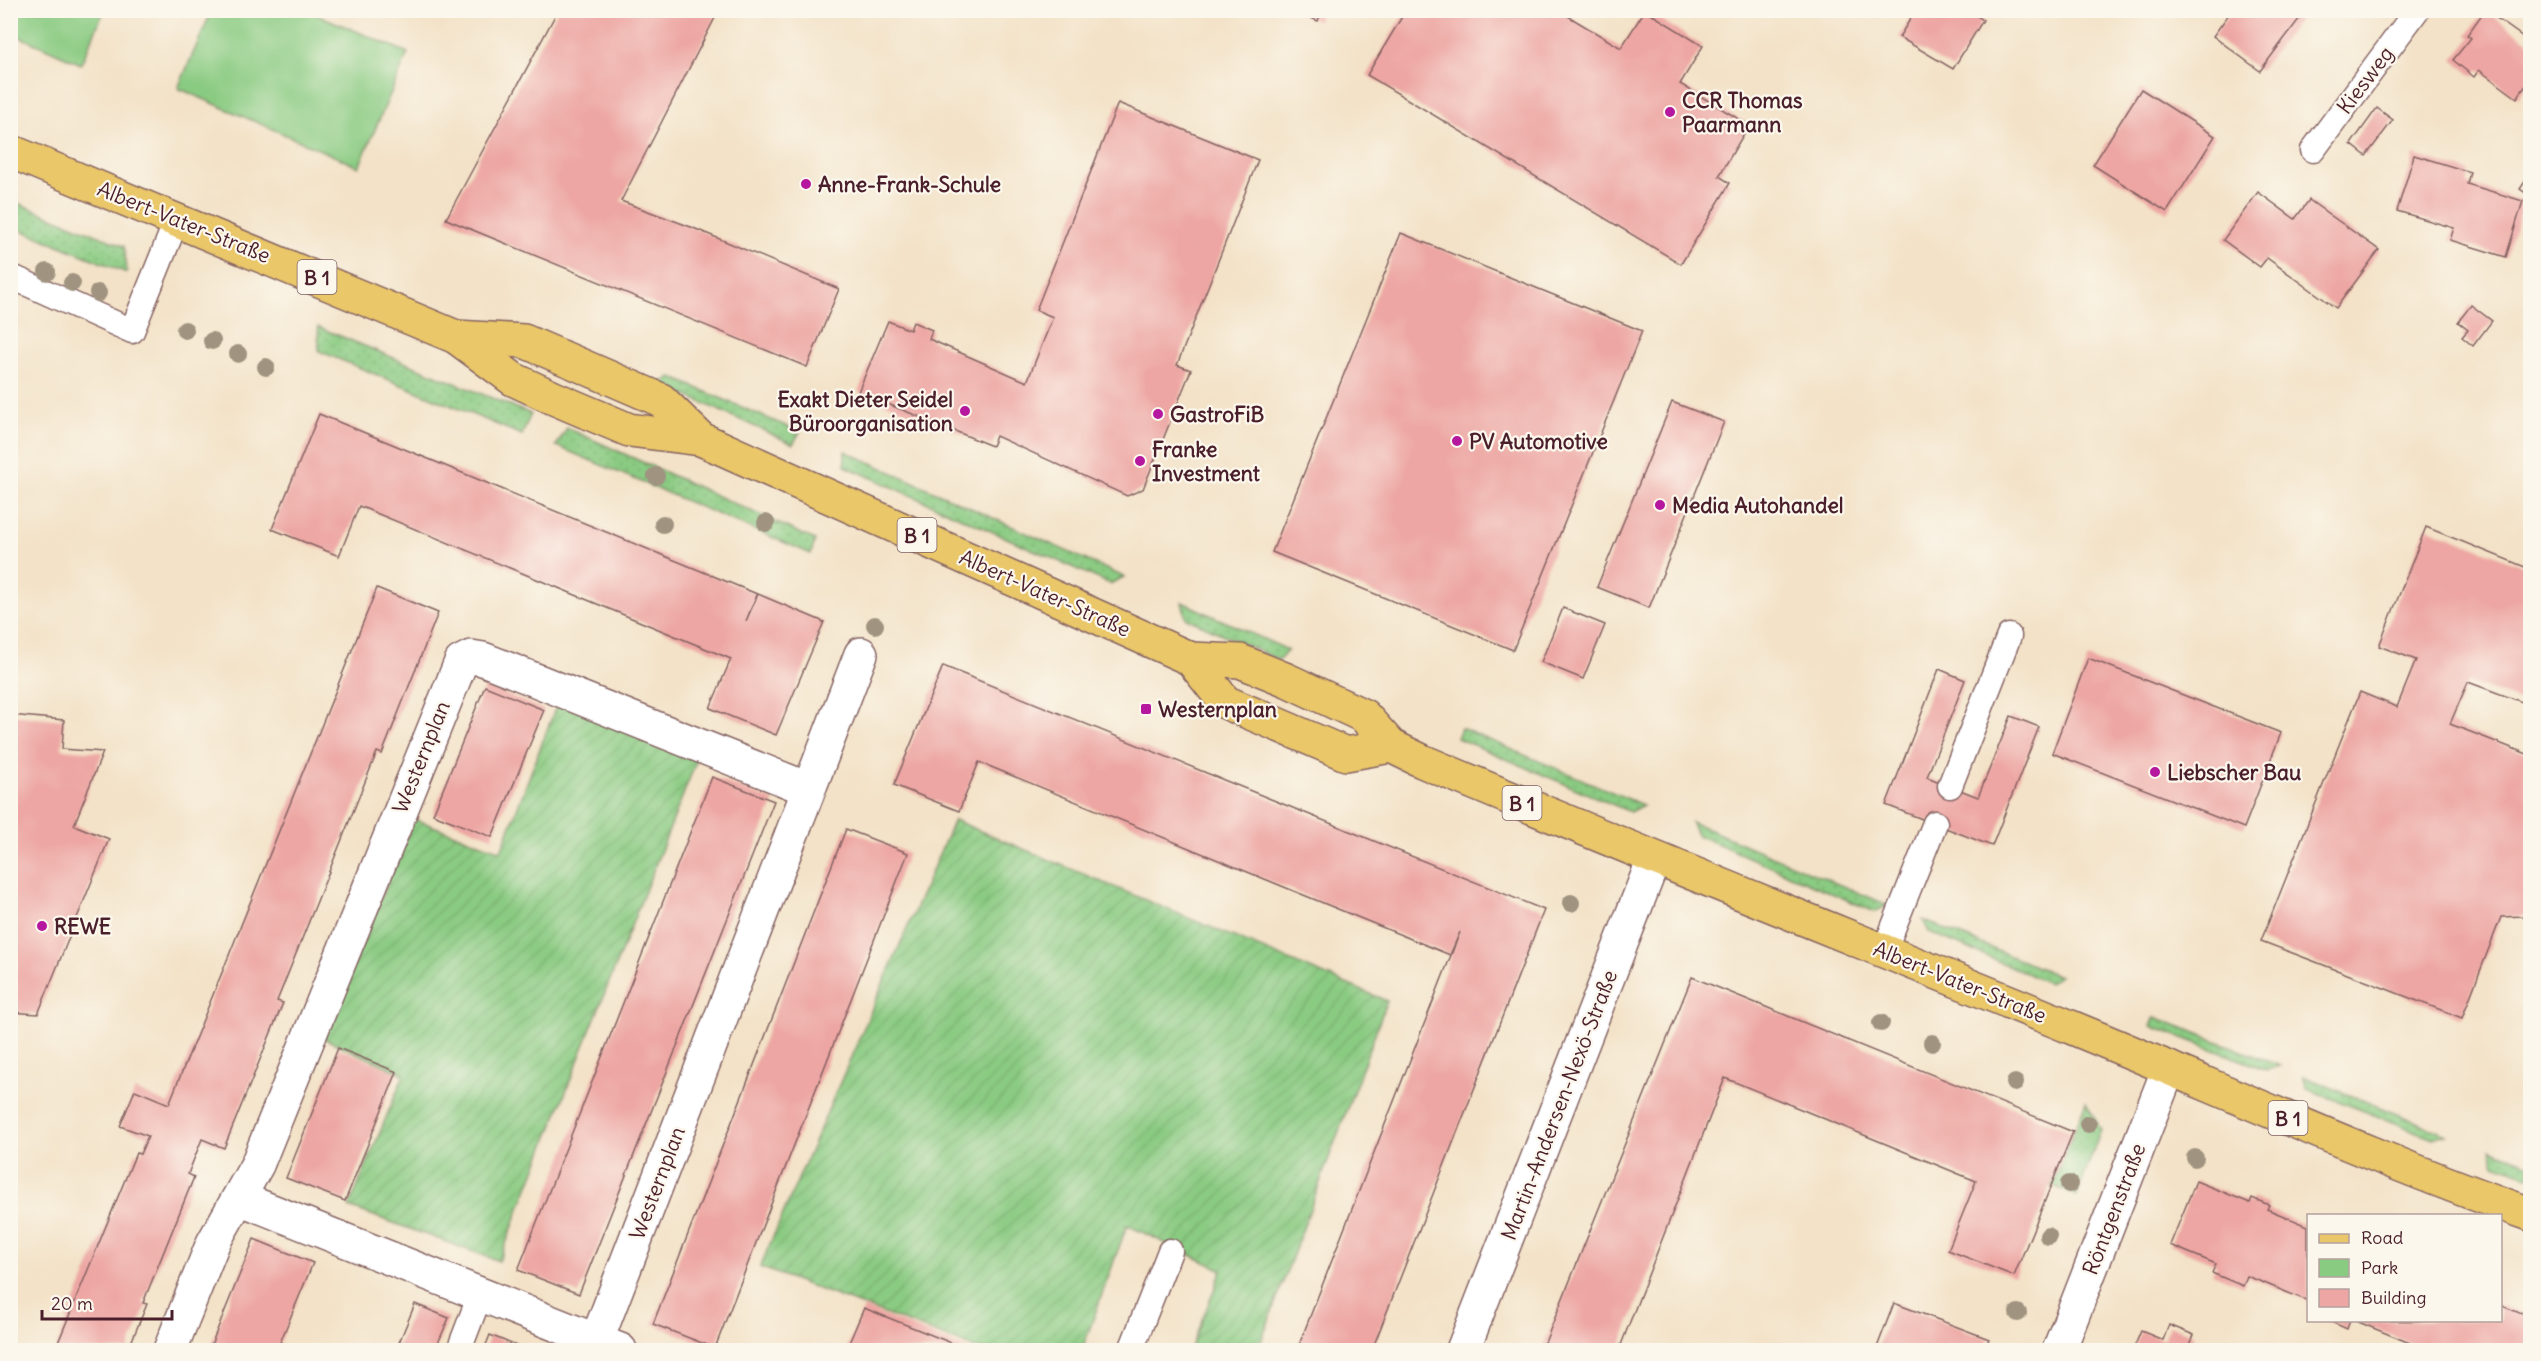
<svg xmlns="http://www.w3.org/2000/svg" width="2541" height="1361" font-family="Delius,sans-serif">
  <defs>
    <pattern id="grass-dots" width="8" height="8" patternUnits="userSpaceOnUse" patternTransform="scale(1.5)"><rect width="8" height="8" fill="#8acb82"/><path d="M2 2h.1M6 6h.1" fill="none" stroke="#79ae70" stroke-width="1.8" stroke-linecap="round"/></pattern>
    <pattern id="garden-furrows" width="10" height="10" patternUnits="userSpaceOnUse" patternTransform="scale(1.5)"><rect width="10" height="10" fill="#8acb82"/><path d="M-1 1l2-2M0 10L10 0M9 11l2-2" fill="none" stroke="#79ae70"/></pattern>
  </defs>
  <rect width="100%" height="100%" fill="#fbf7ec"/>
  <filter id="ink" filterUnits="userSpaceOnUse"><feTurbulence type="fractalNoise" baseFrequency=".0167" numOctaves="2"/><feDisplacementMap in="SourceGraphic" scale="12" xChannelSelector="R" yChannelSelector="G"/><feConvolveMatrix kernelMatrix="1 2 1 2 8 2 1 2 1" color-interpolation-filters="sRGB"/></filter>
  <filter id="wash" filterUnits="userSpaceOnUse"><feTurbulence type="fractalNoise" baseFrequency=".008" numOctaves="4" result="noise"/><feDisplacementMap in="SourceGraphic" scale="24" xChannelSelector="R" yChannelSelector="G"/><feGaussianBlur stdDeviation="1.35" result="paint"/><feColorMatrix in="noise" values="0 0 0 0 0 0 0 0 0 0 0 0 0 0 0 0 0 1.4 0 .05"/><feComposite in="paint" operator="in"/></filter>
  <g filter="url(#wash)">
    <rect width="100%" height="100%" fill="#f3e2c7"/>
    <!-- grass -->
    <g fill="url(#grass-dots)" stroke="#6a7556" stroke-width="1.5">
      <path d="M10,200L124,246L127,273L11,226Z"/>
      <path d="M318,327L531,414L522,435L319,351Z"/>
      <path d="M671,377L800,432L793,444L661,384Z"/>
      <path d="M567,428L815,540L811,554L556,446Z"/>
      <path d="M845,451L1124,577L1110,584L845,466Z"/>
      <path d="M1182,602L1288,650L1279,660L1186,618Z"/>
      <path d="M1461,728L1643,805L1630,812L1457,738Z"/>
      <path d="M1691,822L1888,905L1875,912L1697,835Z"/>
      <path d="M1923,920L2059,976L2049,983L1929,932Z"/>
      <path d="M2155,1017L2281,1066L2267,1070L2151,1026Z"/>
      <path d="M2303,1076L2446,1134L2433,1138L2307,1089Z"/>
      <path d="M2086,1102L2101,1130L2077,1196L2052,1186Z"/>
      <path d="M2491,1149L2530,1164V1177L2495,1164Z"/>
    </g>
    <!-- park -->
    <g fill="#8acb82" stroke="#6a7556" stroke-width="1.5">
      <path d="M11,10H104V11L81,64L11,33Z"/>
      <path d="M212,10L309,11L408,53L359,167L178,88Z"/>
    </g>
    <!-- garden -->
    <g fill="url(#garden-furrows)" stroke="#6a7556" stroke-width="1.5">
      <path d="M558,701L698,757L499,1261L349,1207L404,1074L323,1038L414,819L501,851Z"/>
      <path d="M954,820L1387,1001L1258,1350H1190L1222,1270L1127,1225L1082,1350H980L760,1267Z"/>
    </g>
    <g id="blocks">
      <!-- building -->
      <g fill="#eda6a3">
        <path d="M558,10H719L621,201L691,227L839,289L807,367L446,219Z"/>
        <path d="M1292,10H1322L1318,21Z"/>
        <path d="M1406,10H1558L1621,48L1645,10L1703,46L1680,84L1749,125L1719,176L1730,183L1681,264L1367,75Z"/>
        <path d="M1916,10H1968L1983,20L1953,69L1899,37Z"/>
        <path d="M2232,10H2298L2303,14L2260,71L2213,36Z"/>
        <path d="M2485,10L2530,42V80L2517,98L2479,70L2474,77L2453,60L2471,38L2467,35Z"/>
        <path d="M2141,89L2215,136L2167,212L2093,165Z"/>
        <path d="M1118,103L1258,160L1177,365L1191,370L1143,489L1127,496L996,436L992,446L858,392L888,321L910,330L913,322L932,330L929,339L1027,382L1053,317L1036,310Z"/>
        <path d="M2377,108L2393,120L2366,156L2351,144Z"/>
        <path d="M2414,155L2470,172L2467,184L2523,201L2506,257L2450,240L2454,228L2397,211Z"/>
        <path d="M2530,174V196L2520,189Z"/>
        <path d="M2258,192L2295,219L2309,200L2379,250L2336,308L2267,258L2260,267L2223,240Z"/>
        <path d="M1401,233L1642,331L1513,650L1272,552Z"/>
        <path d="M2471,305L2492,321L2473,346L2462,337L2468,330L2458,322Z"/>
        <path d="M1672,402L1724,422L1649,608L1597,587Z"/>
        <path d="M319,414L757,594L746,621L758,594L824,622L776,735L710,708L731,659L359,506L339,556L272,529Z"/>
        <path d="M2426,527L2530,569V705L2468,682L2450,724L2530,755V913L2525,916L2501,917L2462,1018L2261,941L2360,692L2397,707L2416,660L2379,646Z"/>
        <path d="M377,588L438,613L382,754L377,752L277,1001L283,1003L224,1148L202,1139L188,1174L194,1177L143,1303L147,1304L128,1350H55L136,1153L140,1154L148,1136L120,1126L135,1090L169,1104Z"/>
        <path d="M1563,608L1605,625L1583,679L1541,662Z"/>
        <path d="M2088,658L2281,733L2244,828L2052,753Z"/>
        <path d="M943,666L1544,910L1372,1350H1297L1460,932L1450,955L979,762L959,811L894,785Z"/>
        <path d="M1939,669L1965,680L1927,777L1978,797L2011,716L2039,727L1992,846L1886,805Z"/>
        <path d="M485,686L544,710L492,837L433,814Z"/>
        <path d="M10,715L64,720L62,749L103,752L74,825L109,839L38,1014L10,1012Z"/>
        <path d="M712,777L774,801L579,1294L518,1270Z"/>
        <path d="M846,829L908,853L715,1348L653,1324Z"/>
        <path d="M1692,977L2073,1132L2014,1276L1948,1250L1976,1181L1725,1078L1619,1350H1542Z"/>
        <path d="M338,1048L397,1072L345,1201L286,1178Z"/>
        <path d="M2196,1181L2250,1203L2252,1198L2269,1205L2267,1209L2308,1226V1301L2247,1276L2243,1286L2212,1273L2216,1264L2170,1245Z"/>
        <path d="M254,1239L313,1263L277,1350H209Z"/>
        <path d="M1894,1303L1989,1339L1984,1350H1876Z"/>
        <path d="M415,1304L449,1318L435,1350H396Z"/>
        <path d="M2500,1305L2530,1317V1350H2421L2422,1348L2356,1321L2500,1320Z"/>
        <path d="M864,1308L969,1350H846Z"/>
        <path d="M2327,1320H2350L2347,1329Z"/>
        <path d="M2169,1325L2194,1335L2188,1350H2133L2141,1331L2163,1340Z"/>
        <path d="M490,1335L524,1349L523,1350H484Z"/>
      </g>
    </g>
  </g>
  <g filter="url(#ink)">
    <use href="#blocks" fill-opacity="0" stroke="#856362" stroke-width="1.5"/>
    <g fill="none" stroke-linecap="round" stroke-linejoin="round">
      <defs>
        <g id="lane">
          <path d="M2313,150L2417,10"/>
          <path d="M10,276L132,331L177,219"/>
          <path d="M1950,786L2009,636"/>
          <path d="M1884,951L1935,823"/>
          <path d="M459,1350L480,1295"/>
          <path d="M1131,1350L1170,1251"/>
        </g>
        <g id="street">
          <path d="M239,1198L620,1350"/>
          <path d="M170,1350L213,1243L257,1165L461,662L471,657L483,659L808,789"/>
          <path d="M593,1350L861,654"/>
          <path d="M1463,1350L1654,859"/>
          <path d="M2059,1350L2169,1068"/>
        </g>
        <g id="primary">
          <path d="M10,151L456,337L513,379L556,399L629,430L701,439L1191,659L1240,661L1287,680L1364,716L1391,746L1422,761C1638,853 1856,939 2073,1028C2226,1091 2375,1159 2530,1214"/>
          <path d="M456,337L524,341L573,362L661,400L701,439"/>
          <path d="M1191,659L1225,702L1346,754L1391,746"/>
        </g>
      </defs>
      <!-- lane casing -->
      <use href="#lane" stroke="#856362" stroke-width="27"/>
      <!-- street casing -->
      <use href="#street" stroke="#856362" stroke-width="36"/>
      <!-- primary casing -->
      <use href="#primary" stroke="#856362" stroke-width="36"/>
      <!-- lane -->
      <use href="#lane" stroke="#fff" stroke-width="24"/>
      <!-- street -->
      <use href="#street" stroke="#fff" stroke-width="33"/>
      <!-- primary -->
      <use href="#primary" stroke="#eac769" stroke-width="33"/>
    </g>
    <!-- trees -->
    <g fill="#a09380">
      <circle cx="47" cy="272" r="9"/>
      <circle cx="72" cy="283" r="9"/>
      <circle cx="98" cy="293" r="9"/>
      <circle cx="185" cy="330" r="9"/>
      <circle cx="212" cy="341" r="9"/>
      <circle cx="238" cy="354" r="9"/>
      <circle cx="266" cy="367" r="9"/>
      <circle cx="656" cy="476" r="9"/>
      <circle cx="766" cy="523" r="9"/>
      <circle cx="663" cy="524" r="9"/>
      <circle cx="875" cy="625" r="9"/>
      <circle cx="1571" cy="903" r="9"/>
      <circle cx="1881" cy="1023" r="9"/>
      <circle cx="1932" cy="1043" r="9"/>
      <circle cx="2015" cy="1083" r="9"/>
      <circle cx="2088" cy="1124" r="9"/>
      <circle cx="2195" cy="1158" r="9"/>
      <circle cx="2069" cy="1184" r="9"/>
      <circle cx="2048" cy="1236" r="9"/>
      <circle cx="2018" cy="1313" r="9"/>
    </g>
  </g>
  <!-- markers -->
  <g fill="#b5179e" stroke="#fbf7ec" stroke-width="2">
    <circle cx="1670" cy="112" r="6"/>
    <circle cx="806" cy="184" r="6"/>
    <circle cx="965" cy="411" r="6"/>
    <circle cx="1158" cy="414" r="6"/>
    <circle cx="1457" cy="441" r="6"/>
    <circle cx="1140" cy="461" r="6"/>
    <circle cx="1660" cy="505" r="6"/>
    <rect x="1140" y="703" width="12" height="12" rx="3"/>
    <circle cx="2155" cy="772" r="6"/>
    <circle cx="42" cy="926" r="6"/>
  </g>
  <g text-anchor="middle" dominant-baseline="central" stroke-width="4.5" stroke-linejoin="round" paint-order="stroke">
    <!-- shield labels -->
    <g fill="#fbf7ec" stroke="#7f6065" stroke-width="1.5">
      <rect x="297.5" y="260" width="39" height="34" rx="4.5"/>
      <rect x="897.5" y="518" width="39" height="34" rx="4.5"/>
      <rect x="1502.5" y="786" width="39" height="34" rx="4.5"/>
      <rect x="2268.5" y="1101" width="39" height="34" rx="4.5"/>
    </g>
    <g font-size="20" font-weight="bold" fill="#4a1f2b">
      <text x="317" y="277">B 1</text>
      <text x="917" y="535">B 1</text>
      <text x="1522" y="803">B 1</text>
      <text x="2288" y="1118">B 1</text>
    </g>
    <!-- street labels -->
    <g font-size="21" fill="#4a1f2b" stroke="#fbf7ec">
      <text transform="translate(2365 80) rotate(-53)">Kiesweg</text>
      <text transform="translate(184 222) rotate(22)">Albert-Vater-Straße</text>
      <text transform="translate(1045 593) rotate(24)">Albert-Vater-Straße</text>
      <text transform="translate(421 757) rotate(-68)">Westernplan</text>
      <text transform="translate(1960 982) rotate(22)">Albert-Vater-Straße</text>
      <text transform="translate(1559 1105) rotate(-69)">Martin-Andersen-Nexö-Straße</text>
      <text transform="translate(657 1183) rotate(-69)">Westernplan</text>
      <text transform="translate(2114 1209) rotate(-69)">Röntgenstraße</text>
    </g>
    <!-- poi labels -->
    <g font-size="21" font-weight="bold" fill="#4a1f2b" stroke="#fbf7ec" text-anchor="start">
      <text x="1682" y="100">CCR Thomas<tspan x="1682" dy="24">Paarmann</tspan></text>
      <text x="818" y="184">Anne-Frank-Schule</text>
      <text x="953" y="399" text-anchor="end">Exakt Dieter Seidel<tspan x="953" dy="24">Büroorganisation</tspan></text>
      <text x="1170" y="414">GastroFiB</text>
      <text x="1469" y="441">PV Automotive</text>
      <text x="1152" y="449">Franke<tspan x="1152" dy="24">Investment</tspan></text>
      <text x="1672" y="505">Media Autohandel</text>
      <text x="1158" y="709">Westernplan</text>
      <text x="2167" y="772">Liebscher Bau</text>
      <text x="54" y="926">REWE</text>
    </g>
  </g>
  <!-- margin -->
  <rect width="2541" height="1361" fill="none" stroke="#fbf7ec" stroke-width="36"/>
  <!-- legend -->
  <rect x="2307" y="1214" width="195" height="108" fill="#fbf7ec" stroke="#b4a19f" stroke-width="1.5"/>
  <rect x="2319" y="1234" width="30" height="9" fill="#eac769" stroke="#b4a19f" stroke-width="1.5"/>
  <text x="2361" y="1244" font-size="18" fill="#4a1f2b">Road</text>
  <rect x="2319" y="1259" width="30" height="18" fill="#8acb82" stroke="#b4a19f" stroke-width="1.5"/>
  <text x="2361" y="1274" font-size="18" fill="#4a1f2b">Park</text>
  <rect x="2319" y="1289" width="30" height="18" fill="#eda6a3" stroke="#b4a19f" stroke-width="1.5"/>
  <text x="2361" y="1304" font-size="18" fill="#4a1f2b">Building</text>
  <!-- scale -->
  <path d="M42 1310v9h130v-9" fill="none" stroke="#4a1f2b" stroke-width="3"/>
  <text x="51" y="1310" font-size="18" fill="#4a1f2b" stroke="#fbf7ec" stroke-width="4.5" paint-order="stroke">20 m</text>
</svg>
